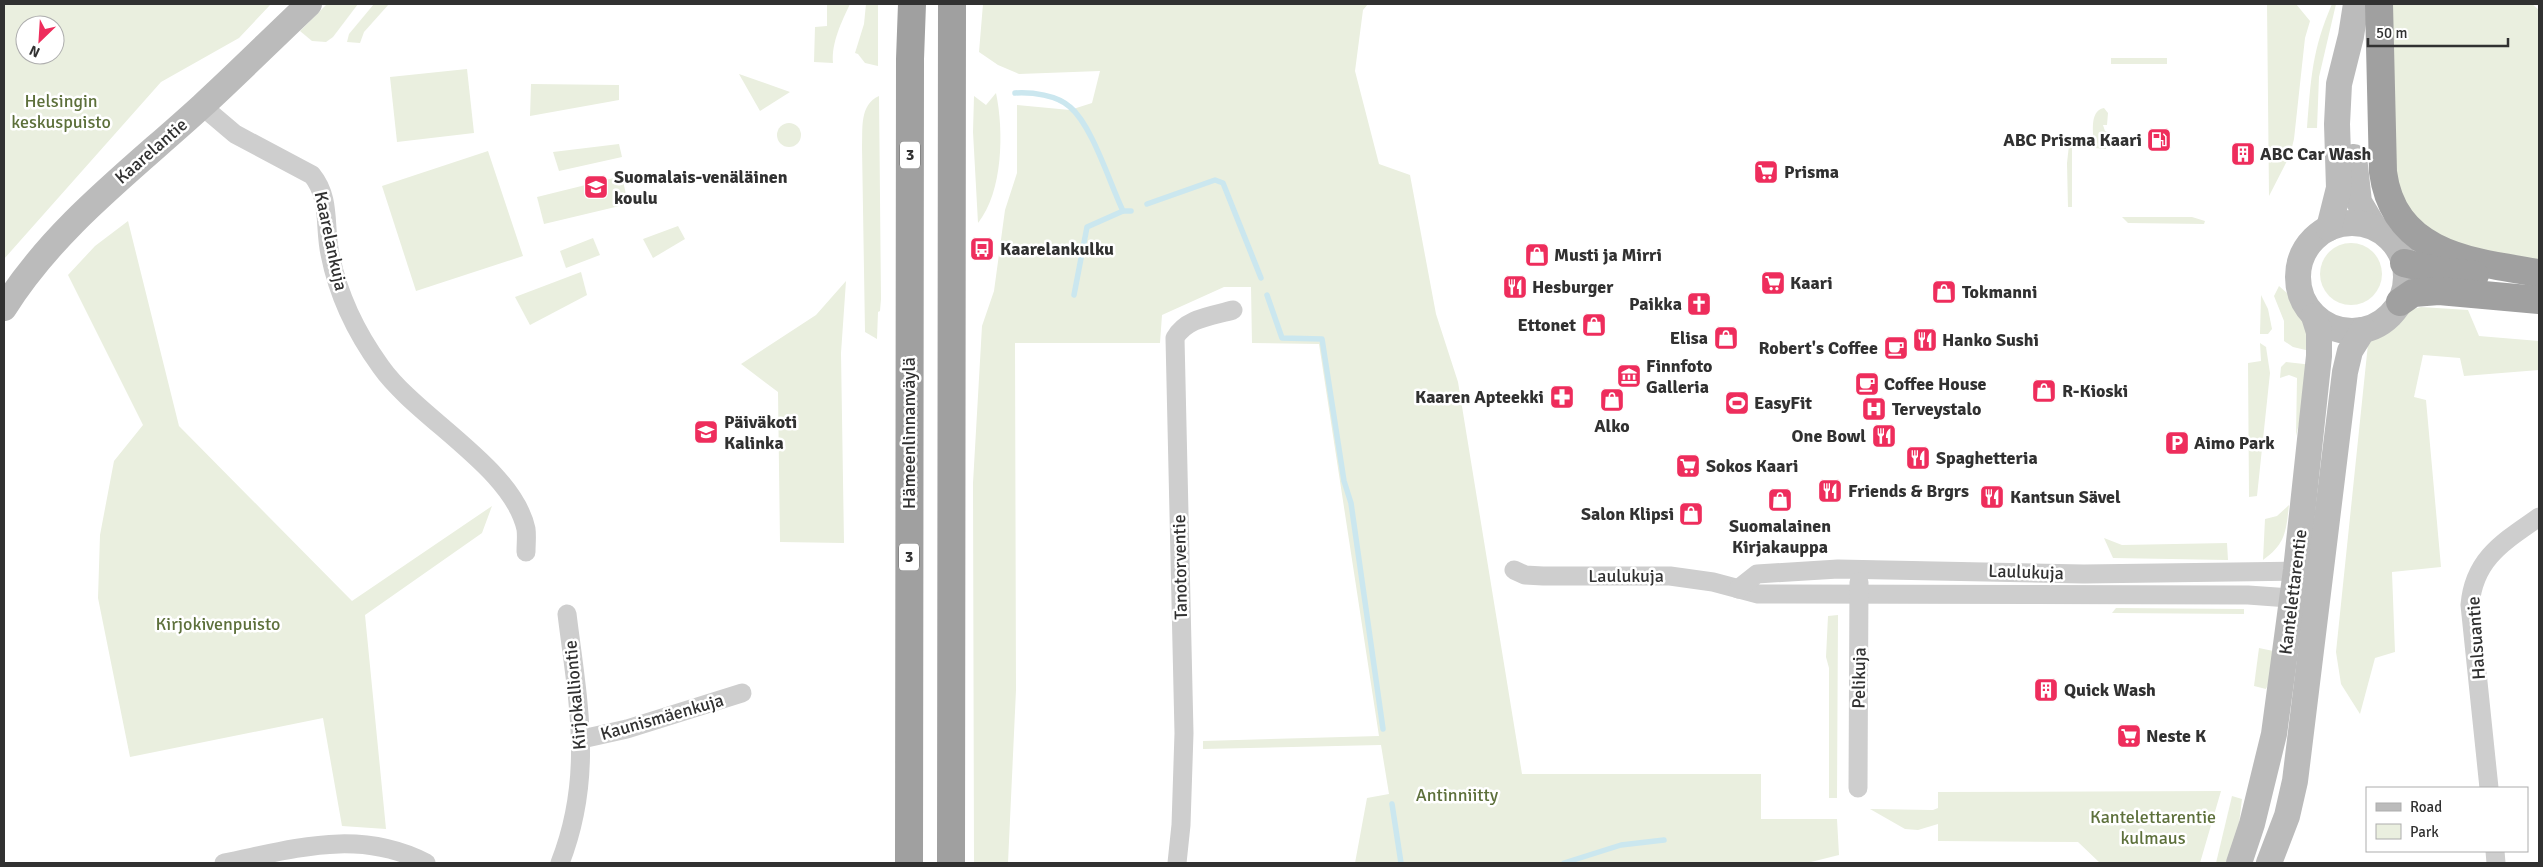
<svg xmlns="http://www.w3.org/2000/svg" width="2543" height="867" font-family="Signika,sans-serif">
  <rect width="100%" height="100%" fill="#fff"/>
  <!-- green -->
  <g fill="#eaefdf" fill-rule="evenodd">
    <path d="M4,4H271L239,38L161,82L4,259ZM25,25H55V55H25Z"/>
    <path d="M327,4H358L333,37L326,42L312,41L300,31Z"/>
    <path d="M374,4H389L364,32L360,43L347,42L349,34Z"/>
    <path d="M827,4H850C842,21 831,43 833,63L814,62L815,27L827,26Z"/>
    <path d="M866,4H878V66L865,63L858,54L855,53L864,24Z"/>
    <path d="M983,4H1368L1363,10L1355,71L1379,164L1410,175L1436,314L1458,382L1522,774H1761V819H1837L1839,855L1807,863H1355L1367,798L1389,794L1381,745L1203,749V741L1379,736L1319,344L1252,343L1251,287H1224L1162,315L1160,343H1015L1016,690L1008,863H974L973,483L982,326L994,291L1005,210L1017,173V105L1070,110L1092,103L1100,71L1019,74L998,65L979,52Z"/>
    <path d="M2267,4H2296L2310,21L2305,38L2294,139L2290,155L2269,196Z"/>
    <path d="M2332,4H2336L2319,77L2317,128H2307C2311,78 2312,50 2332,4Z"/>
    <path d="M2390,4H2532L2539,10V263L2499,259L2426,232L2407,209L2391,164Z"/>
    <rect x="2111" y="58" width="56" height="6"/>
    <path d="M467,69L474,133L397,142L390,77Z"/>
    <path d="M739,74L790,92L760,111Z"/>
    <path d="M531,84L619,85V100L530,116Z"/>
    <path d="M996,93C1004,131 1003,192 978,223L973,132L974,96L986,105Z"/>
    <path d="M879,96L881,299L880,311L878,312L877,339L865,332L862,147C863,129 859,105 879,96Z"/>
    <path d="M2104,108L2108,113L2107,125H2103L2105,131L2107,132L2106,149L2094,148C2094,136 2088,111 2104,108Z"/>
    <circle cx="789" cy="135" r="12"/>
    <path d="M619,144L622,157L559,171L553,152Z"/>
    <path d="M2069,145L2072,146V207H2068L2067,163Z"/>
    <path d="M488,151L523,256L416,291L382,186Z"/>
    <path d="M622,176L628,204L544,224L537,197Z"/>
    <path d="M2122,217H2192L2205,221L2204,224L2128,223Z"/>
    <path d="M128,221L179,426L352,601L492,506L482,533L365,615L386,829L342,826L323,718L130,757L98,598L100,535L114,461L143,425L68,275L95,246Z"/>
    <path d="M678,226L685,239L653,258L643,239Z"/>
    <path d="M593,238L600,255L566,268L560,251Z"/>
    <circle cx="2351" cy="274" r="31"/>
    <path d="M581,272L587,295L530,325L515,297Z"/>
    <path d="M846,281L841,353L844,543L780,542L778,392L741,364L816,315Z"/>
    <path d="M2279,286L2289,295L2308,323L2310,351L2293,347L2284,341V321L2274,296Z"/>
    <path d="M2261,295L2268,309L2272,329L2268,334H2260Z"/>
    <path d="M2421,307L2468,310L2479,336L2539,341V370L2464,376L2460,358L2423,355L2414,397L2426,400L2441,567L2392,572L2395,652L2375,658L2360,714L2341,684L2336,652L2368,344L2374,334L2396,322L2406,311Z"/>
    <path d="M2260,343L2272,351L2266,347L2270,373L2257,496L2249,497L2248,363L2261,361Z"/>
    <path d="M2286,362L2313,365L2296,436L2297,378L2289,375L2280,378L2281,367Z"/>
    <path d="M2289,505C2286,531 2286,544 2263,560L2265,519L2277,516Z"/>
    <path d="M2104,538L2122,545L2227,543L2228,560L2113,558Z"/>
    <path d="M2116,608L2244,609V614L2112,613Z"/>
    <path d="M1838,615L1837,798H1829V668L1826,657L1828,616Z"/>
    <path d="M2259,648L2278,652L2271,678L2266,689L2254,686Z"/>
    <path d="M2221,791L2200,863H2100L2078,842L1938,841V824L1918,830L1905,829L1870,809L1933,810L1938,808V792Z"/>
    <path d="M2232,796L2242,799L2238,832L2230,863H2216Z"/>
  </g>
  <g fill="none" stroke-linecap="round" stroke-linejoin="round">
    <!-- stream -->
    <g stroke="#cbe7ef" stroke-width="5.5">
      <path d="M1015,93C1032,92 1057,95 1070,107C1092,125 1110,184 1123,211"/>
      <path d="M1147,204L1215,180L1223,183L1261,278"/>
      <path d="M1074,295L1087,227L1123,211H1131"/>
      <path d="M1267,295L1282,338L1322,339L1344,481L1351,503L1383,729"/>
      <path d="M1392,804L1401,863"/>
      <path d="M1564,863L1621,845L1664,840"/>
    </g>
    <!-- minor -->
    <g stroke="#cecece" stroke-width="19">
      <path d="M202,106L235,134L312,175C331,198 324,227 330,254C338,295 357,334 381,367C417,418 513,468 526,529C527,536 526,544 526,552"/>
      <path d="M1514,570L1525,575L1543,576H1670L1713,582L1758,594L2248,595L2304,599"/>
      <path d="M1738,589L1757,574L1838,569L2084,574L2309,571"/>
      <path d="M582,739L627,729L742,693"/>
      <path d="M1858,788L1859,582"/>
      <path d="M2489,788L2470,605C2474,558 2505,541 2539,517"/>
      <path d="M2495,851L2496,863"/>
      <path d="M224,863C295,849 358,828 426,863"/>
      <path d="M560,863C594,776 578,703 567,614"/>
      <path d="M1177,863L1181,825L1184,733L1175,338C1186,318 1212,316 1233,310"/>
    </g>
    <!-- secondary -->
    <g stroke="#bbb" stroke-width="26">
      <path d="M2354,157L2359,202L2374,227"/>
      <circle cx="2352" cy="277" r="54"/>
      <path d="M2329,228L2339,188L2337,124L2339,84L2351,36L2356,4"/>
      <path d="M4,308C55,227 132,170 202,106C238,73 273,38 309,4"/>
      <path d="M2239,863L2252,824L2274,734L2296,570L2319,356V332L2314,316"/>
      <path d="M2269,863L2287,816L2295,781L2345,372L2350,351L2363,330"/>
    </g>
    <!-- trunk -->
    <g stroke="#a0a0a0" stroke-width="28">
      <path d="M2379,4L2383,172C2394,255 2472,262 2539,273"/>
      <path d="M2404,263L2439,271L2475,275"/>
      <path d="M2400,302L2413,293L2439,291L2539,300"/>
      <path d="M909,863L910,59L912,4"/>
      <path d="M951,863L952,4"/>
    </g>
  </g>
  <!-- icons -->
  <defs>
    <symbol id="fuel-square" viewBox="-11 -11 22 22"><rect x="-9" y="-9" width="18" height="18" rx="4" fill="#ee2d5c" stroke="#fff"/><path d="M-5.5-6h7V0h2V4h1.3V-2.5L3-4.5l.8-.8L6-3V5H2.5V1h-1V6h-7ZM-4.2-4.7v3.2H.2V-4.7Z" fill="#fff"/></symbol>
    <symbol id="building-square" viewBox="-11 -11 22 22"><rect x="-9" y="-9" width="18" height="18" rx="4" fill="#ee2d5c" stroke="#fff"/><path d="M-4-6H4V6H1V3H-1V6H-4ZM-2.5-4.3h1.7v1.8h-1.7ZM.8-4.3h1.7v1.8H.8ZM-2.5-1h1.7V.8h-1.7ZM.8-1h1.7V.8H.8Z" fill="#fff"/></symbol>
    <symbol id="supermarket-square" viewBox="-11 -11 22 22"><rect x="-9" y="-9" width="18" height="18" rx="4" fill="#ee2d5c" stroke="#fff"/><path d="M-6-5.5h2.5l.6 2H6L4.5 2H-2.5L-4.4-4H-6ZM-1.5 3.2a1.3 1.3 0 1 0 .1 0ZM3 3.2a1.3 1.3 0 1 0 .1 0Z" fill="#fff"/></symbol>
    <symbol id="school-square" viewBox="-11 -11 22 22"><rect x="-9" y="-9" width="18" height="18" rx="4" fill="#ee2d5c" stroke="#fff"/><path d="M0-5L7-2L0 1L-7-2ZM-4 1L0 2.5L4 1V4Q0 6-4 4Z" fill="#fff"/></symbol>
    <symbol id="bus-square" viewBox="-11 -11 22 22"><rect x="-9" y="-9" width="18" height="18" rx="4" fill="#ee2d5c" stroke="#fff"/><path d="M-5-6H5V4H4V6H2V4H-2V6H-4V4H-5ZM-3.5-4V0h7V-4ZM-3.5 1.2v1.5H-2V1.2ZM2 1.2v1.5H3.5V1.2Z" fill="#fff"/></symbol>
    <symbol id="shop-square" viewBox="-11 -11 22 22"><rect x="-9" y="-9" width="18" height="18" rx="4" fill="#ee2d5c" stroke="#fff"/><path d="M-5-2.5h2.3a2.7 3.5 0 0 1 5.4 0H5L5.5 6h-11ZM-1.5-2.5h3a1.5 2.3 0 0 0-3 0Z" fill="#fff"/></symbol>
    <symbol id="restaurant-square" viewBox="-11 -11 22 22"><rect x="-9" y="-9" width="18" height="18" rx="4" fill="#ee2d5c" stroke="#fff"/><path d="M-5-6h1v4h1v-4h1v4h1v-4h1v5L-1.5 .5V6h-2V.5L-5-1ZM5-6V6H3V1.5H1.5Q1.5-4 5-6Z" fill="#fff"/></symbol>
    <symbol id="church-square" viewBox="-11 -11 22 22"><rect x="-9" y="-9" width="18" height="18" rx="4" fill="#ee2d5c" stroke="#fff"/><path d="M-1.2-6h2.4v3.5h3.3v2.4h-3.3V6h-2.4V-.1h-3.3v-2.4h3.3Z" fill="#fff"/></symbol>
    <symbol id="cafe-square" viewBox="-11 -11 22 22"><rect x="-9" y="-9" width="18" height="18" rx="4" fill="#ee2d5c" stroke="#fff"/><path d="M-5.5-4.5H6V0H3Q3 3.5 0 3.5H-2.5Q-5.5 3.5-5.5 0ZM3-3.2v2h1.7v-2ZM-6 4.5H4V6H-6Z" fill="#fff"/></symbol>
    <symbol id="museum-square" viewBox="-11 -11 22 22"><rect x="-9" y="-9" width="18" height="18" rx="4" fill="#ee2d5c" stroke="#fff"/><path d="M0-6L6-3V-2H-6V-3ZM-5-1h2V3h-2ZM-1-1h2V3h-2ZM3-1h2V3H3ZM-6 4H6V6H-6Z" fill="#fff"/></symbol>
    <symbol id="pharmacy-square" viewBox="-11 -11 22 22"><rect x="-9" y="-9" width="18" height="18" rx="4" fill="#ee2d5c" stroke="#fff"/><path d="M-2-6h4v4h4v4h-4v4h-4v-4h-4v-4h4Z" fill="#fff"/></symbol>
    <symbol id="stadium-square" viewBox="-11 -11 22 22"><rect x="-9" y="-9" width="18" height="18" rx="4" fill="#ee2d5c" stroke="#fff"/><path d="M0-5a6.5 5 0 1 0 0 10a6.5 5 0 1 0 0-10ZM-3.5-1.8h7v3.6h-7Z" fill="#fff"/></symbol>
    <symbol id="hospital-square" viewBox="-11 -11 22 22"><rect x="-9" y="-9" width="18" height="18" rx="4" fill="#ee2d5c" stroke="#fff"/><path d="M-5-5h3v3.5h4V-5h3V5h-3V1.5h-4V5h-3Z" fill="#fff"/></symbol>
    <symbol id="parking-square" viewBox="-11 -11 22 22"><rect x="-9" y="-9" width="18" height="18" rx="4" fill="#ee2d5c" stroke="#fff"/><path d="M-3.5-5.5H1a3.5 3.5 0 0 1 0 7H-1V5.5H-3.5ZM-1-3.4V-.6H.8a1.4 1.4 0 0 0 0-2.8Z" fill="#fff"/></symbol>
  </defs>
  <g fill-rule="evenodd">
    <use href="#fuel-square" x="2145" y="126" width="28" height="28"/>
    <use href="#building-square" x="2229" y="140" width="28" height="28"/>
    <use href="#supermarket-square" x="1752" y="158" width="28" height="28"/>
    <use href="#school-square" x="582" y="173" width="28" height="28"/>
    <use href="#bus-square" x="968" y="235" width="28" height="28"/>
    <use href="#shop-square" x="1523" y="241" width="28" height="28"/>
    <use href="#supermarket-square" x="1759" y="269" width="28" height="28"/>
    <use href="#restaurant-square" x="1501" y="273" width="28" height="28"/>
    <use href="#shop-square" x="1930" y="278" width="28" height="28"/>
    <use href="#church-square" x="1685" y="290" width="28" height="28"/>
    <use href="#shop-square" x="1580" y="311" width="28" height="28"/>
    <use href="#shop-square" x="1712" y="324" width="28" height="28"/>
    <use href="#restaurant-square" x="1911" y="326" width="28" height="28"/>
    <use href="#cafe-square" x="1882" y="334" width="28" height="28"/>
    <use href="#museum-square" x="1615" y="362" width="28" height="28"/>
    <use href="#cafe-square" x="1853" y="370" width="28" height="28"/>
    <use href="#shop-square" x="2030" y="377" width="28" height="28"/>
    <use href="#pharmacy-square" x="1548" y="383" width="28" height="28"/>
    <use href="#shop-square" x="1598" y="386" width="28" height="28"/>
    <use href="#stadium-square" x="1723" y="389" width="28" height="28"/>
    <use href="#hospital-square" x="1860" y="395" width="28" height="28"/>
    <use href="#school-square" x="692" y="418" width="28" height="28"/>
    <use href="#restaurant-square" x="1870" y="422" width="28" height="28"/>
    <use href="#parking-square" x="2163" y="429" width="28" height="28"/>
    <use href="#restaurant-square" x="1904" y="444" width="28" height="28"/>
    <use href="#supermarket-square" x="1674" y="452" width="28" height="28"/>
    <use href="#restaurant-square" x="1816" y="477" width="28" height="28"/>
    <use href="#restaurant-square" x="1978" y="483" width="28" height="28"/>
    <use href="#shop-square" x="1766" y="486" width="28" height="28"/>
    <use href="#shop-square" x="1677" y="500" width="28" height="28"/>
    <use href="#building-square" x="2032" y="676" width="28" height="28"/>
    <use href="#supermarket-square" x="2115" y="722" width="28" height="28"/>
  </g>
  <g text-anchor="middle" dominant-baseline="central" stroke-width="5" stroke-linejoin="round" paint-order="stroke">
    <!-- shield labels -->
    <g fill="#fff" stroke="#6f6f6f" stroke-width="1">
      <rect x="900" y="141.5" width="20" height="27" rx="4"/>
      <rect x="899" y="543.5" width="20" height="27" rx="4"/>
    </g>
    <g font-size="16" font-weight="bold" fill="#313131">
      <text x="910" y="155">3</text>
      <text x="909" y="557">3</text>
    </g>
    <!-- park labels -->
    <g font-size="18" fill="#5d703b" stroke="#fff">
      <text x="61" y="101">Helsingin<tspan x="61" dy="21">keskuspuisto</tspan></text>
      <text x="218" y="624">Kirjokivenpuisto</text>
      <text x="1457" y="795">Antinniitty</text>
      <text x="2153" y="817">Kantelettarentie<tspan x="2153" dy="21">kulmaus</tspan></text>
    </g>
    <!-- poi labels -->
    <g font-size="18" font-weight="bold" fill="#313131" stroke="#fff" text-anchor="start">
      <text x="2142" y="140" text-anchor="end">ABC Prisma Kaari</text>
      <text x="2260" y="154">ABC Car Wash</text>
      <text x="1784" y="172">Prisma</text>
      <text x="614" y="177">Suomalais-venäläinen<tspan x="614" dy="21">koulu</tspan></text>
      <text x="1000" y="249">Kaarelankulku</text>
      <text x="1554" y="255">Musti ja Mirri</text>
      <text x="1790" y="283">Kaari</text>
      <text x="1532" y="287">Hesburger</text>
      <text x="1962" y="292">Tokmanni</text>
      <text x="1682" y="304" text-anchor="end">Paikka</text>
      <text x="1576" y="325" text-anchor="end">Ettonet</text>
      <text x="1708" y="338" text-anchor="end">Elisa</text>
      <text x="1942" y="340">Hanko Sushi</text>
      <text x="1878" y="348" text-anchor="end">Robert's Coffee</text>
      <text x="1646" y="366">Finnfoto<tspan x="1646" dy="21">Galleria</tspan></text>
      <text x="1884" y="384">Coffee House</text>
      <text x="2062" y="391">R-Kioski</text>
      <text x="1544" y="397" text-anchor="end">Kaaren Apteekki</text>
      <text x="1754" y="403">EasyFit</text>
      <text x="1892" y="409">Terveystalo</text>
      <text x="724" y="422">Päiväkoti<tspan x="724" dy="21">Kalinka</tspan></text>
      <text x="1612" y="426" text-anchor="middle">Alko</text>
      <text x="1866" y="436" text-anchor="end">One Bowl</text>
      <text x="2194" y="443">Aimo Park</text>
      <text x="1936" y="458">Spaghetteria</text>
      <text x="1706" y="466">Sokos Kaari</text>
      <text x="1848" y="491">Friends &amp; Brgrs</text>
      <text x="2010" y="497">Kantsun Sävel</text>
      <text x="1674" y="514" text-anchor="end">Salon Klipsi</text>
      <text x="1780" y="526" text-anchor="middle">Suomalainen<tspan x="1780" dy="21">Kirjakauppa</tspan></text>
      <text x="2064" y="690">Quick Wash</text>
      <text x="2146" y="736">Neste K</text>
    </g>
    <!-- street labels -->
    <g font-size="18" fill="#313131" stroke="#fff">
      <text transform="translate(151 151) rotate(-41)">Kaarelantie</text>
      <text transform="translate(331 241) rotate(78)">Kaarelankuja</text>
      <text transform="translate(909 433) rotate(-90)">Hämeenlinnanväylä</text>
      <text transform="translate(1180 567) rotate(-91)">Tanotorventie</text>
      <text transform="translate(2026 572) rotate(2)">Laulukuja</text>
      <text x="1626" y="576">Laulukuja</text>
      <text transform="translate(2293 592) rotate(-83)">Kantelettarentie</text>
      <text transform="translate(2476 638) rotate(-94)">Halsuantie</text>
      <text transform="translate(1859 678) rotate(-89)">Pelikuja</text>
      <text transform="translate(575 695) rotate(-95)">Kirjokalliontie</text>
      <text transform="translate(662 717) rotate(-16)">Kaunismäenkuja</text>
    </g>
  </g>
  <!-- border -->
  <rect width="2543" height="867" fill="none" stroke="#313131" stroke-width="10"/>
  <!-- legend -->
  <rect x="2366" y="787" width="162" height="65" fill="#ffffff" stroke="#adadad"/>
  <rect x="2376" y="803" width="25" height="8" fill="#bbbbbb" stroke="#adadad"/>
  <text x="2410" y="812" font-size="15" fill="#313131">Road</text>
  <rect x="2376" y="824" width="25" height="15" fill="#eaefdf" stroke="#adadad"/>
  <text x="2410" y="837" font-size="15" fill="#313131">Park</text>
  <!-- north arrow -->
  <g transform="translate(40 40) rotate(205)"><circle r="24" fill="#ffffff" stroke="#adadad"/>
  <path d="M0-4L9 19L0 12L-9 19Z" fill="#ee2d5c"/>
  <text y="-8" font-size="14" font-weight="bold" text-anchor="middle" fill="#313131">N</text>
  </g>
  <!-- scale -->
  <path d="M2368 38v8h140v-8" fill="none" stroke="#313131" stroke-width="2.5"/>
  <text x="2376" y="38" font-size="15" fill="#313131" stroke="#ffffff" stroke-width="4" paint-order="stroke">50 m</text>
</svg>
